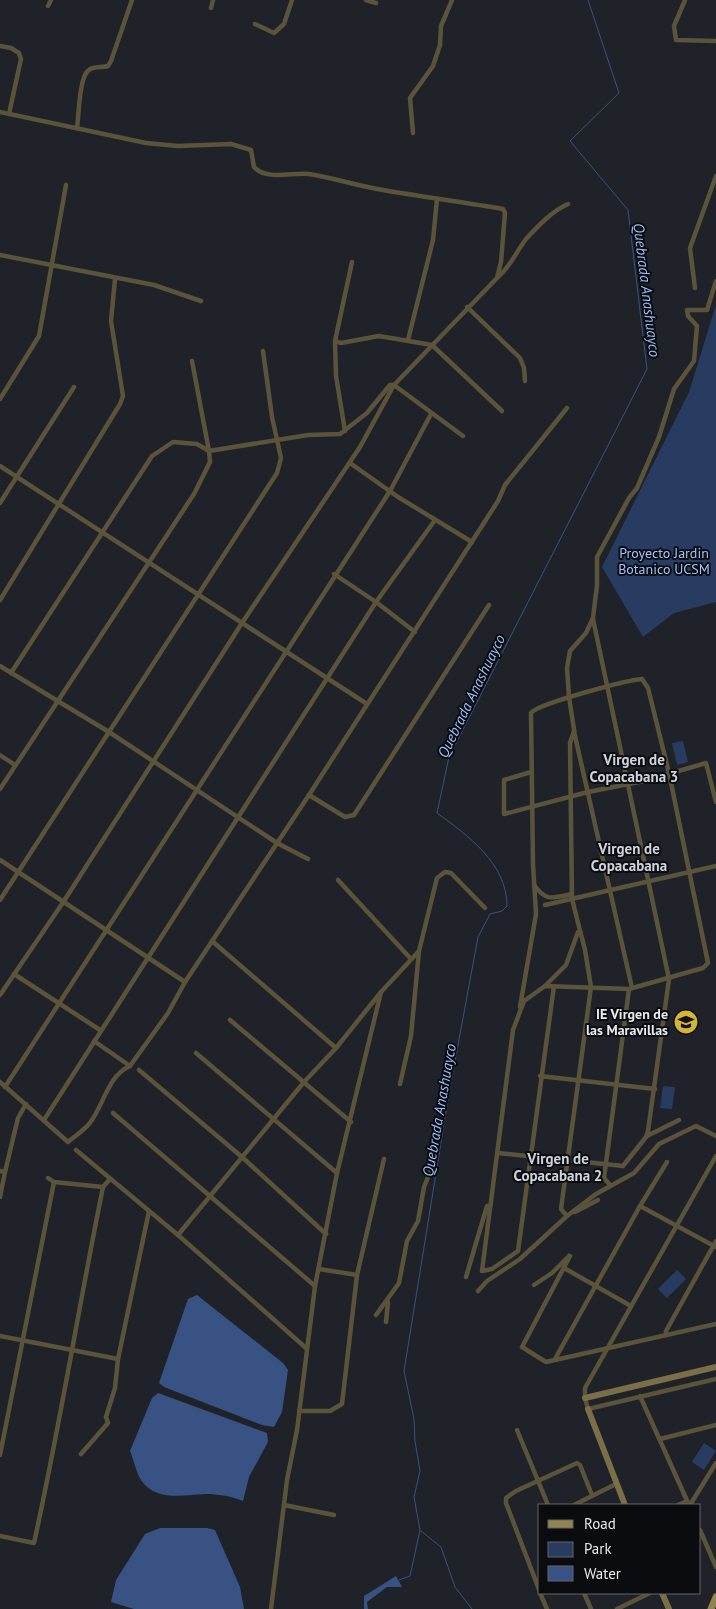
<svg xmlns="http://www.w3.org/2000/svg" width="716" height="1609" font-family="'PT Sans',sans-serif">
  <rect width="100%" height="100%" fill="#1f2329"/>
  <!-- green -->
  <g fill="#283c61">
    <path d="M716,305V602L674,613L643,637L602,567L689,392Z"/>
    <path d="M683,741L688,762L677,765L672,743Z"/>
    <path d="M663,1086L675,1087L672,1109L660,1108Z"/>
    <path d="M677,1270L686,1279L667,1298L658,1289Z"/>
    <path d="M704,1443L716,1451L704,1470L692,1462Z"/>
  </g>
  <!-- water -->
  <g fill="#385283">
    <path d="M197,1295L283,1363L288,1370L282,1412L274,1427L262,1425L164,1387L159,1383L188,1299Z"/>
    <path d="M158,1393L267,1433L268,1442L249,1477L243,1501C230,1496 219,1494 205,1494C184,1495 156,1502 141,1480C136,1472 134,1460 130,1451L152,1398Z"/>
    <path d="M160,1528H207L215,1530L240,1587L244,1609H134L111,1602L116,1580L145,1534Z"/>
    <path d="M396,1576L402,1587H387L367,1602L368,1609H364V1596Z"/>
  </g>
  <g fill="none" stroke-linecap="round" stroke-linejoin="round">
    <!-- stream -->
    <g stroke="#385283" stroke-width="1">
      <path d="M421,1531L441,1547L455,1587L472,1609"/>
      <path d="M399,1580L410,1576L420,1530L414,1497L420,1471L415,1441L414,1419L404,1371L448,1099L478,937L490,914L502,911L507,906C507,863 467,835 437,813L449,757L647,369L628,210L570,141L619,93L588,0"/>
    </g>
    <!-- street -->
    <g stroke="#5b543b" stroke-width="4.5">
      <path d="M366,0L376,3"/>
      <path d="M685,0L674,26L676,40L716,41"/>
      <path d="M48,6L51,0"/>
      <path d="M211,8L213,0"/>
      <path d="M255,24L274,33L284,24L292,0"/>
      <path d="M0,46L11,48L19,53L21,59L9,114"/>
      <path d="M0,112L146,143L178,146L231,144L251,150L254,167C267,181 292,172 309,174C334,178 358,186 383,190C423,197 463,202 503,209L505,213L501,262L497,278L394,385L360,447L242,623L64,901L0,995"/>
      <path d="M77,128C79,115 79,76 89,70C94,66 102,68 108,66L111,61L132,0"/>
      <path d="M413,133L410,98L433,66L440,45L441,26L452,0"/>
      <path d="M0,255L154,285L201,301"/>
      <path d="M498,277C511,266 516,252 526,239C538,226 552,211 568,204"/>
      <path d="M695,288L690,248L716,176"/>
      <path d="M467,307L520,358L524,368L525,381"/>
      <path d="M408,340L433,240L437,199"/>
      <path d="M335,341L341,343L379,336L432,345L502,411"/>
      <path d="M192,361L209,451"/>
      <path d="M0,399L39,336L66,185"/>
      <path d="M345,431L336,376L335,341L352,262"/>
      <path d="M350,463L398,497L472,542"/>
      <path d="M0,466L367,704"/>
      <path d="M0,503L74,387"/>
      <path d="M334,574L376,602L415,632"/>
      <path d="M0,600L120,404L123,396L111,321L115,279"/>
      <path d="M0,666L109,732L277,843L308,859"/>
      <path d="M11,673L152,456L173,442L197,444L209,451"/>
      <path d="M0,755L15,765"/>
      <path d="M531,772L504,780V814L588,792L644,781L706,763L716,802"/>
      <path d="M0,789L194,494L210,462L209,451L308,435L340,434L367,413L390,385H394L463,436"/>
      <path d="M309,795L345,817L354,815L489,605"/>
      <path d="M0,860L185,982"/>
      <path d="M338,880L411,959"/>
      <path d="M534,885C546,902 553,898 572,894"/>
      <path d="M0,900L277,473L281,458L272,417L263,351"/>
      <path d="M545,905L716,866"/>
      <path d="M212,941L336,1048"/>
      <path d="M14,974L100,1030"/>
      <path d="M545,986L566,965L578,932"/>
      <path d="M632,988L575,736L569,697L567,668L570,651L586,633L593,618L597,585V557L629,498L637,488L659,437L674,389L694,361L697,326L688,316L687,310H707L716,281"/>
      <path d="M520,1007L536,914L533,864L531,713C537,704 627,680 642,679L648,688L669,773L708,963L703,968L629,989L545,986L524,1001L513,1030L482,1271L492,1269L518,1251L554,986"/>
      <path d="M230,1020L351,1122"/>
      <path d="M94,1041L130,1066"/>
      <path d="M196,1053L337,1173"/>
      <path d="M139,1070L242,1157L326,1234"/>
      <path d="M540,1076L655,1089"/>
      <path d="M0,1082L68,1142C75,1136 83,1131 89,1124C104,1106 107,1076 130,1066L168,1013L185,982L309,795L498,501L505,485L567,408"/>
      <path d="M400,1084L411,1036L419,951"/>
      <path d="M5,1087L390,491L431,414"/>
      <path d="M113,1113L315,1286"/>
      <path d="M44,1120L376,602L435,520"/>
      <path d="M647,1136L679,1120"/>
      <path d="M76,1150L178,1235L306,1348"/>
      <path d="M498,1153L623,1166L646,1137L648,1131L669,979L593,619"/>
      <path d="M716,1156L585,1388V1398L588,1409L716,1379"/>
      <path d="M667,1162L640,1206L716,1247"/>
      <path d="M0,1171L5,1172L18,1118L26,1104"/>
      <path d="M48,1178L54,1182L103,1187L110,1179"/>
      <path d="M610,1185L604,1178L629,989"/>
      <path d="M0,1197L5,1172"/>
      <path d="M575,1212L598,1200"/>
      <path d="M567,1216L596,1194L634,1173L659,1144L696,1126L716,1136"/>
      <path d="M178,1235L304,1082L336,1048L381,992L419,951L437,878L445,872L451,873L485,908"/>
      <path d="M570,1256L522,1347L546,1362L716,1324"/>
      <path d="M564,1268L631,1306"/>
      <path d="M319,1269L357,1275"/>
      <path d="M466,1277L487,1206"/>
      <path d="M534,1285L552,1273L569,1256"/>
      <path d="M478,1291L487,1281L520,1259L567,1216L561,1209L591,987L585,950L572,899L570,743L574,731"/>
      <path d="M376,1315L399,1283L407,1241L418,1221L424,1187L433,1165"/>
      <path d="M386,1322L388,1302"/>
      <path d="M666,1335V1331L716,1241"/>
      <path d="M0,1336L118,1359"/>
      <path d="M555,1359L640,1206"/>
      <path d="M640,1396L689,1505"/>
      <path d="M299,1411H330L342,1404L357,1275L384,1159"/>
      <path d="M517,1430L548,1505"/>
      <path d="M660,1439L716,1425"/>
      <path d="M81,1454L108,1423L106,1417L115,1388L118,1359L149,1211"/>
      <path d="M0,1455L54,1182"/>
      <path d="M284,1505L334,1515"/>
      <path d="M574,1505L616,1484"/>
      <path d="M678,1505L687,1501"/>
      <path d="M690,1505L716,1463"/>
      <path d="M700,1530L716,1567"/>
      <path d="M0,1536L34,1543C60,1425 79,1305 103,1187"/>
      <path d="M540,1592L506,1503V1498L516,1491L577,1463L580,1465L592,1495"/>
      <path d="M540,1593L547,1609"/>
      <path d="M584,1593L591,1609"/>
      <path d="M271,1609L287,1480L297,1430L315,1286L337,1173L381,992"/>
      <path d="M617,1609L650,1593"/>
    </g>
    <!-- secondary -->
    <g stroke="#7b6f47" stroke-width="6">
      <path d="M585,1398L716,1367"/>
      <path d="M588,1409L625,1505"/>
      <path d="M662,1593L669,1609"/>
    </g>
    <!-- primary -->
    <path stroke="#93844f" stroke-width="7" d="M711,1609L716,1597"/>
  </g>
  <!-- icons -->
  <defs>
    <symbol id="school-disc" viewBox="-11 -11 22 22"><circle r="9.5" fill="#d6b534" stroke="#0a0c0f"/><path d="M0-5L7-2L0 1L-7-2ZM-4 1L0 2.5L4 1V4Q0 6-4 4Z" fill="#111"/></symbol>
  </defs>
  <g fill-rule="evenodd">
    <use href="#school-disc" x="672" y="1008" width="28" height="28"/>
  </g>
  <g text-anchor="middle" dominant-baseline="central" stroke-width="4" stroke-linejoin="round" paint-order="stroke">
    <!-- park labels -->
    <g font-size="14" fill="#a1c1fe" stroke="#0a0c0f">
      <text x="664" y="553">Proyecto Jardin<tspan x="664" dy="16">Botanico UCSM</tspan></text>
    </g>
    <!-- poi labels -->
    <g font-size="14" font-weight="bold" fill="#e8eaef" stroke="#0a0c0f" text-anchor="end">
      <text x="668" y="1014">IE Virgen de<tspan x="668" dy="16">las Maravillas</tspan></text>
    </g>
    <!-- water labels -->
    <g font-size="15" font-style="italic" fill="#9ebefb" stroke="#0a0c0f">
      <text transform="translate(647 290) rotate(83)">Quebrada Anashuayco</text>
      <text transform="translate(471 696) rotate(-64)">Quebrada Anashuayco</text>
      <text transform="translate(439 1110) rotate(-80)">Quebrada Anashuayco</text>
    </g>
    <!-- neighbourhood labels -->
    <g font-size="15" font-weight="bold" fill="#ced3dc" stroke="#0a0c0f">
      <text x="634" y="759">Virgen de<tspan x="634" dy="17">Copacabana 3</tspan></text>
      <text x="629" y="848">Virgen de<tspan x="629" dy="17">Copacabana</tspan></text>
      <text x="558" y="1158">Virgen de<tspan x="558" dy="17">Copacabana 2</tspan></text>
    </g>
  </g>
  <!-- legend -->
  <rect x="538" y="1504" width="162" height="90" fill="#0a0c0f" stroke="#636569"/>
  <rect x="548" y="1520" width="25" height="8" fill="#93844f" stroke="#636569"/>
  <text x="584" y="1529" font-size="15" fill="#e8eaef">Road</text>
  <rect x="548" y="1542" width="25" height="15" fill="#283c61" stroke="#636569"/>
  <text x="584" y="1554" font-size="15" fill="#e8eaef">Park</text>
  <rect x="548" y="1566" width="25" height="15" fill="#385283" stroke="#636569"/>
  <text x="584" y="1579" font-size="15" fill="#e8eaef">Water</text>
</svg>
